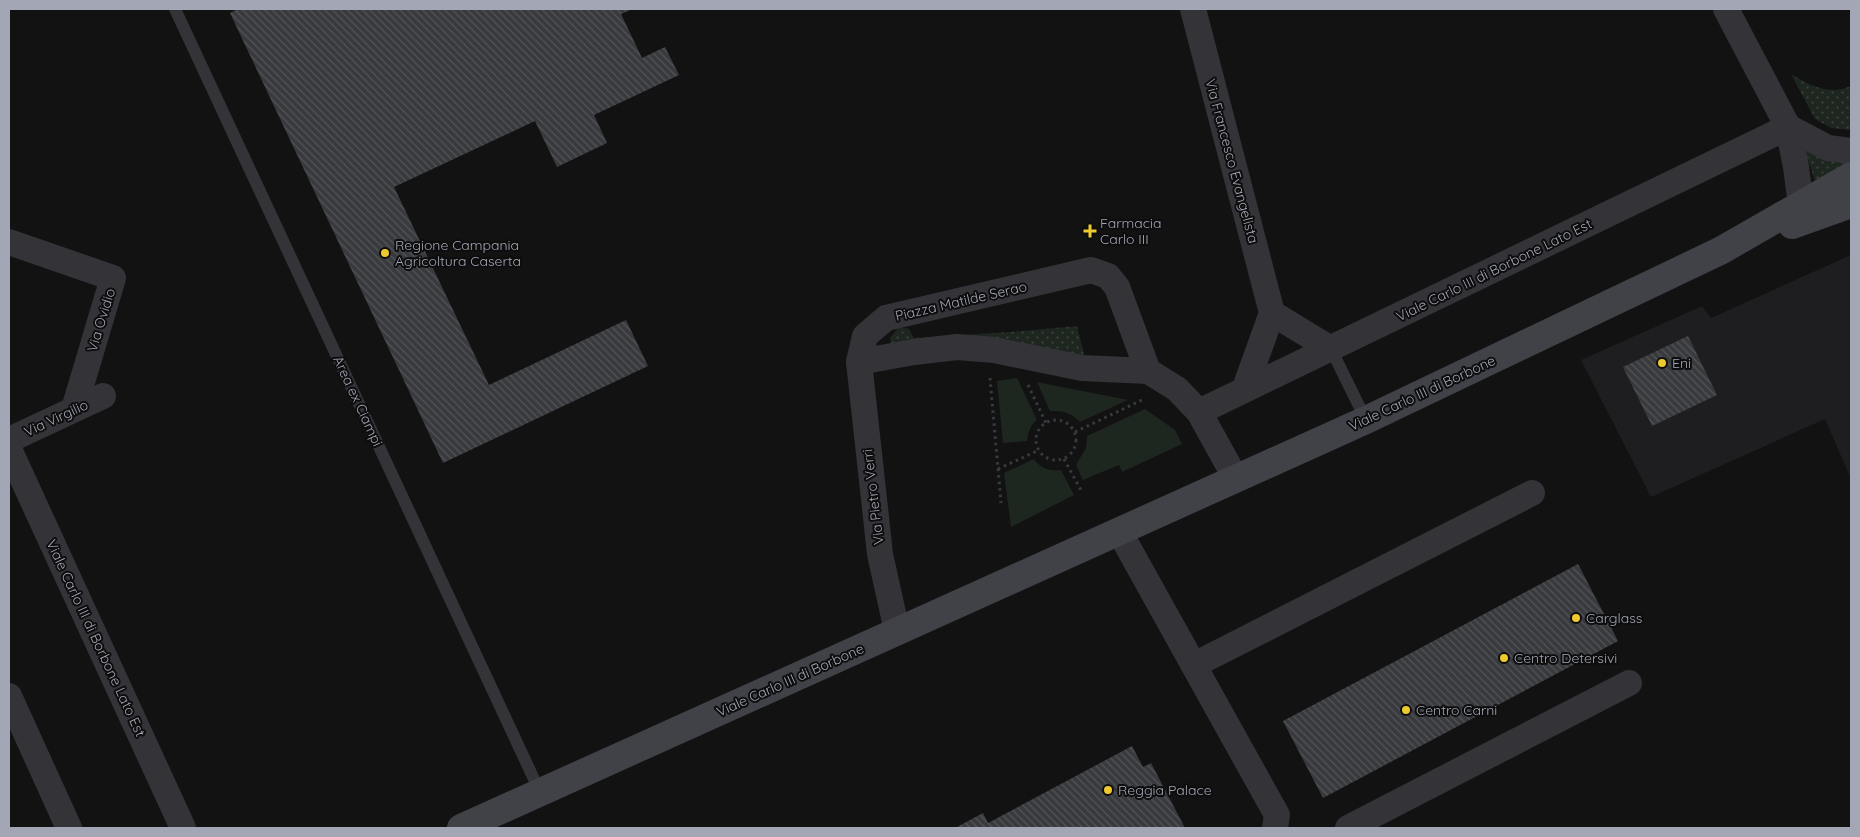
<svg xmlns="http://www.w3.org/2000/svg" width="1860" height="837" font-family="Quicksand,sans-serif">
  <defs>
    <pattern id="grass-dots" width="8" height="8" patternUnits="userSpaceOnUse" patternTransform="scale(1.25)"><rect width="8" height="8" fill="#1e2620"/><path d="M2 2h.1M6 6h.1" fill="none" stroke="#3c423e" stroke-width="1.8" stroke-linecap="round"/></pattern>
    <pattern id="building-back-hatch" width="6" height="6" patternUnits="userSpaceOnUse" patternTransform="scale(1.25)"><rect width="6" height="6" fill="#393a3e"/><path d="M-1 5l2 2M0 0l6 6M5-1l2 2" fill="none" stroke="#525458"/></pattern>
  </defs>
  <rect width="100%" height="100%" fill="#121213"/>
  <!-- built -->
  <path fill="#1e1e20" d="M1851,255V479L1825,419L1651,497L1581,360L1702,306L1711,318Z"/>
  <!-- grass -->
  <g fill="url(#grass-dots)">
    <path d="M1791,74C1809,85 1829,96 1851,86V130L1831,128L1815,119Z"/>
    <path d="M1804,148L1845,163L1815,181Z"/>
    <path d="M1077,326L1085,358L892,347L890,338L899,327L909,329L914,338L1011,332Z"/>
  </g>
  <!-- park -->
  <g fill="#1e2620">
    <path d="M1017,378L1037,420C1030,425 1028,433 1027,441L1003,443L997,381Z"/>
    <path d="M1037,382L1128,400L1080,422C1070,412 1063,411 1050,411Z"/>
    <path d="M1145,409L1175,430L1182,444L1122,472L1119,465L1083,480L1076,465L1086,448L1087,436Z"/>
    <path d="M1034,459C1040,469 1051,471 1061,470L1074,495L1011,527L1004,473Z"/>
  </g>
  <!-- building -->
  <g fill="url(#building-back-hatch)">
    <path d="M238,9H633L621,14L642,58L665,47L679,75L594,115L607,143L557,167L535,121L394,187L489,385L626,320L648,366L443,463L230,13Z"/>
    <path d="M1688,336L1717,395L1652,426L1623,367Z"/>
    <path d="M1578,564L1618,641L1323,798L1283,721Z"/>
    <path d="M1132,746L1143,767L1151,763L1185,828H955L983,813L988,823Z"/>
  </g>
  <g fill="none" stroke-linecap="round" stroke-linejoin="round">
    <!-- path -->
    <g stroke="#393a3f" stroke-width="3" stroke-dasharray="2.5 4" stroke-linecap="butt">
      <path d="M990,378L1001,503"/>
      <path d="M1028,385L1046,423"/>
      <circle cx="1056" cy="440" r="20"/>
      <path d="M1075,432L1142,400"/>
      <path d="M1064,459L1082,492"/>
      <path d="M998,469L1039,450"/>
    </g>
    <!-- lane -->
    <g stroke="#333338" stroke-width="12">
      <path d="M175,9L540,792"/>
      <path d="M1331,349L1366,420"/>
    </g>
    <!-- street -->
    <g stroke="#333338" stroke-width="26">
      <path d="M1193,9L1272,313L1245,388"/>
      <path d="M1726,9L1788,127L1796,167L1801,206"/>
      <path d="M9,242L113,278L74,409"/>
      <path d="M1272,313L1331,349"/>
      <path d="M859,362L914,352L957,347L994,350L1082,368L1148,371L1177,389L1199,412L1236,479"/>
      <path d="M1199,412L1788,127L1828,148L1851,151"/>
      <path d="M9,440L103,396"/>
      <path d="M9,449L183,828"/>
      <path d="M1119,531L1277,815L1275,828"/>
      <path d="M897,631L880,554L859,362L865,336L886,318L1091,270L1108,276L1117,287L1148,371"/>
      <path d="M1194,665L1532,493"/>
      <path d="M9,696L69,828"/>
      <path d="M1348,828L1629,683"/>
    </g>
    <!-- secondary -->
    <g stroke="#414248" stroke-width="28">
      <path d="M1792,225L1851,204"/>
      <path d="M461,828L1366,420L1722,250L1851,176"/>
    </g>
  </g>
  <!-- markers -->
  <g fill="#efca2e" stroke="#0d0d0e" stroke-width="2">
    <path d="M1087.5 223.5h5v5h5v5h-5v5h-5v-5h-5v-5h5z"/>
    <circle cx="385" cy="253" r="5"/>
    <circle cx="1662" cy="363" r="5"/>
    <circle cx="1576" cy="618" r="5"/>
    <circle cx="1504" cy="658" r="5"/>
    <circle cx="1406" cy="710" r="5"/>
    <circle cx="1108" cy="790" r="5"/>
  </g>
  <g text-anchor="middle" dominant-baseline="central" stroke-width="4" stroke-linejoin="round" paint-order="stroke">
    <!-- street labels -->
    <g font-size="14" fill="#a3a6b4" stroke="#0d0d0e">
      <text transform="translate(1232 161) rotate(75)">Via Francesco Evangelista</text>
      <text transform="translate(1494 270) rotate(-26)">Viale Carlo III di Borbone Lato Est</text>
      <text transform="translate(961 301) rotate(-13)">Piazza Matilde Serao</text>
      <text transform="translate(101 320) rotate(-73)">Via Ovidio</text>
      <text transform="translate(1422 393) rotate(-25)">Viale Carlo III di Borbone</text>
      <text transform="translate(358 401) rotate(65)">Area ex Ciampi</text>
      <text transform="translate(56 418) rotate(-25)">Via Virgilio</text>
      <text transform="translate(873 497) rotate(-97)">Via Pietro Verri</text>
      <text transform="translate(96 638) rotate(65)">Viale Carlo III di Borbone Lato Est</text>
      <text transform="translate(790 680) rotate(-24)">Viale Carlo III di Borbone</text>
    </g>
    <!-- poi labels -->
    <g font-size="14" fill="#a3a6b4" stroke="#0d0d0e" text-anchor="start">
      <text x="1100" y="223">Farmacia<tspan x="1100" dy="16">Carlo III</tspan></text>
      <text x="395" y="245">Regione Campania<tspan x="395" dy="16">Agricoltura Caserta</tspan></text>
      <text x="1672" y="363">Eni</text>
      <text x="1586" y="618">Carglass</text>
      <text x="1514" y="658">Centro Detersivi</text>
      <text x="1416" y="710">Centro Carni</text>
      <text x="1118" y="790">Reggia Palace</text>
    </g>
  </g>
  <!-- border -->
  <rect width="1860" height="837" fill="none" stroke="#a3a6b4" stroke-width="20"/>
</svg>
